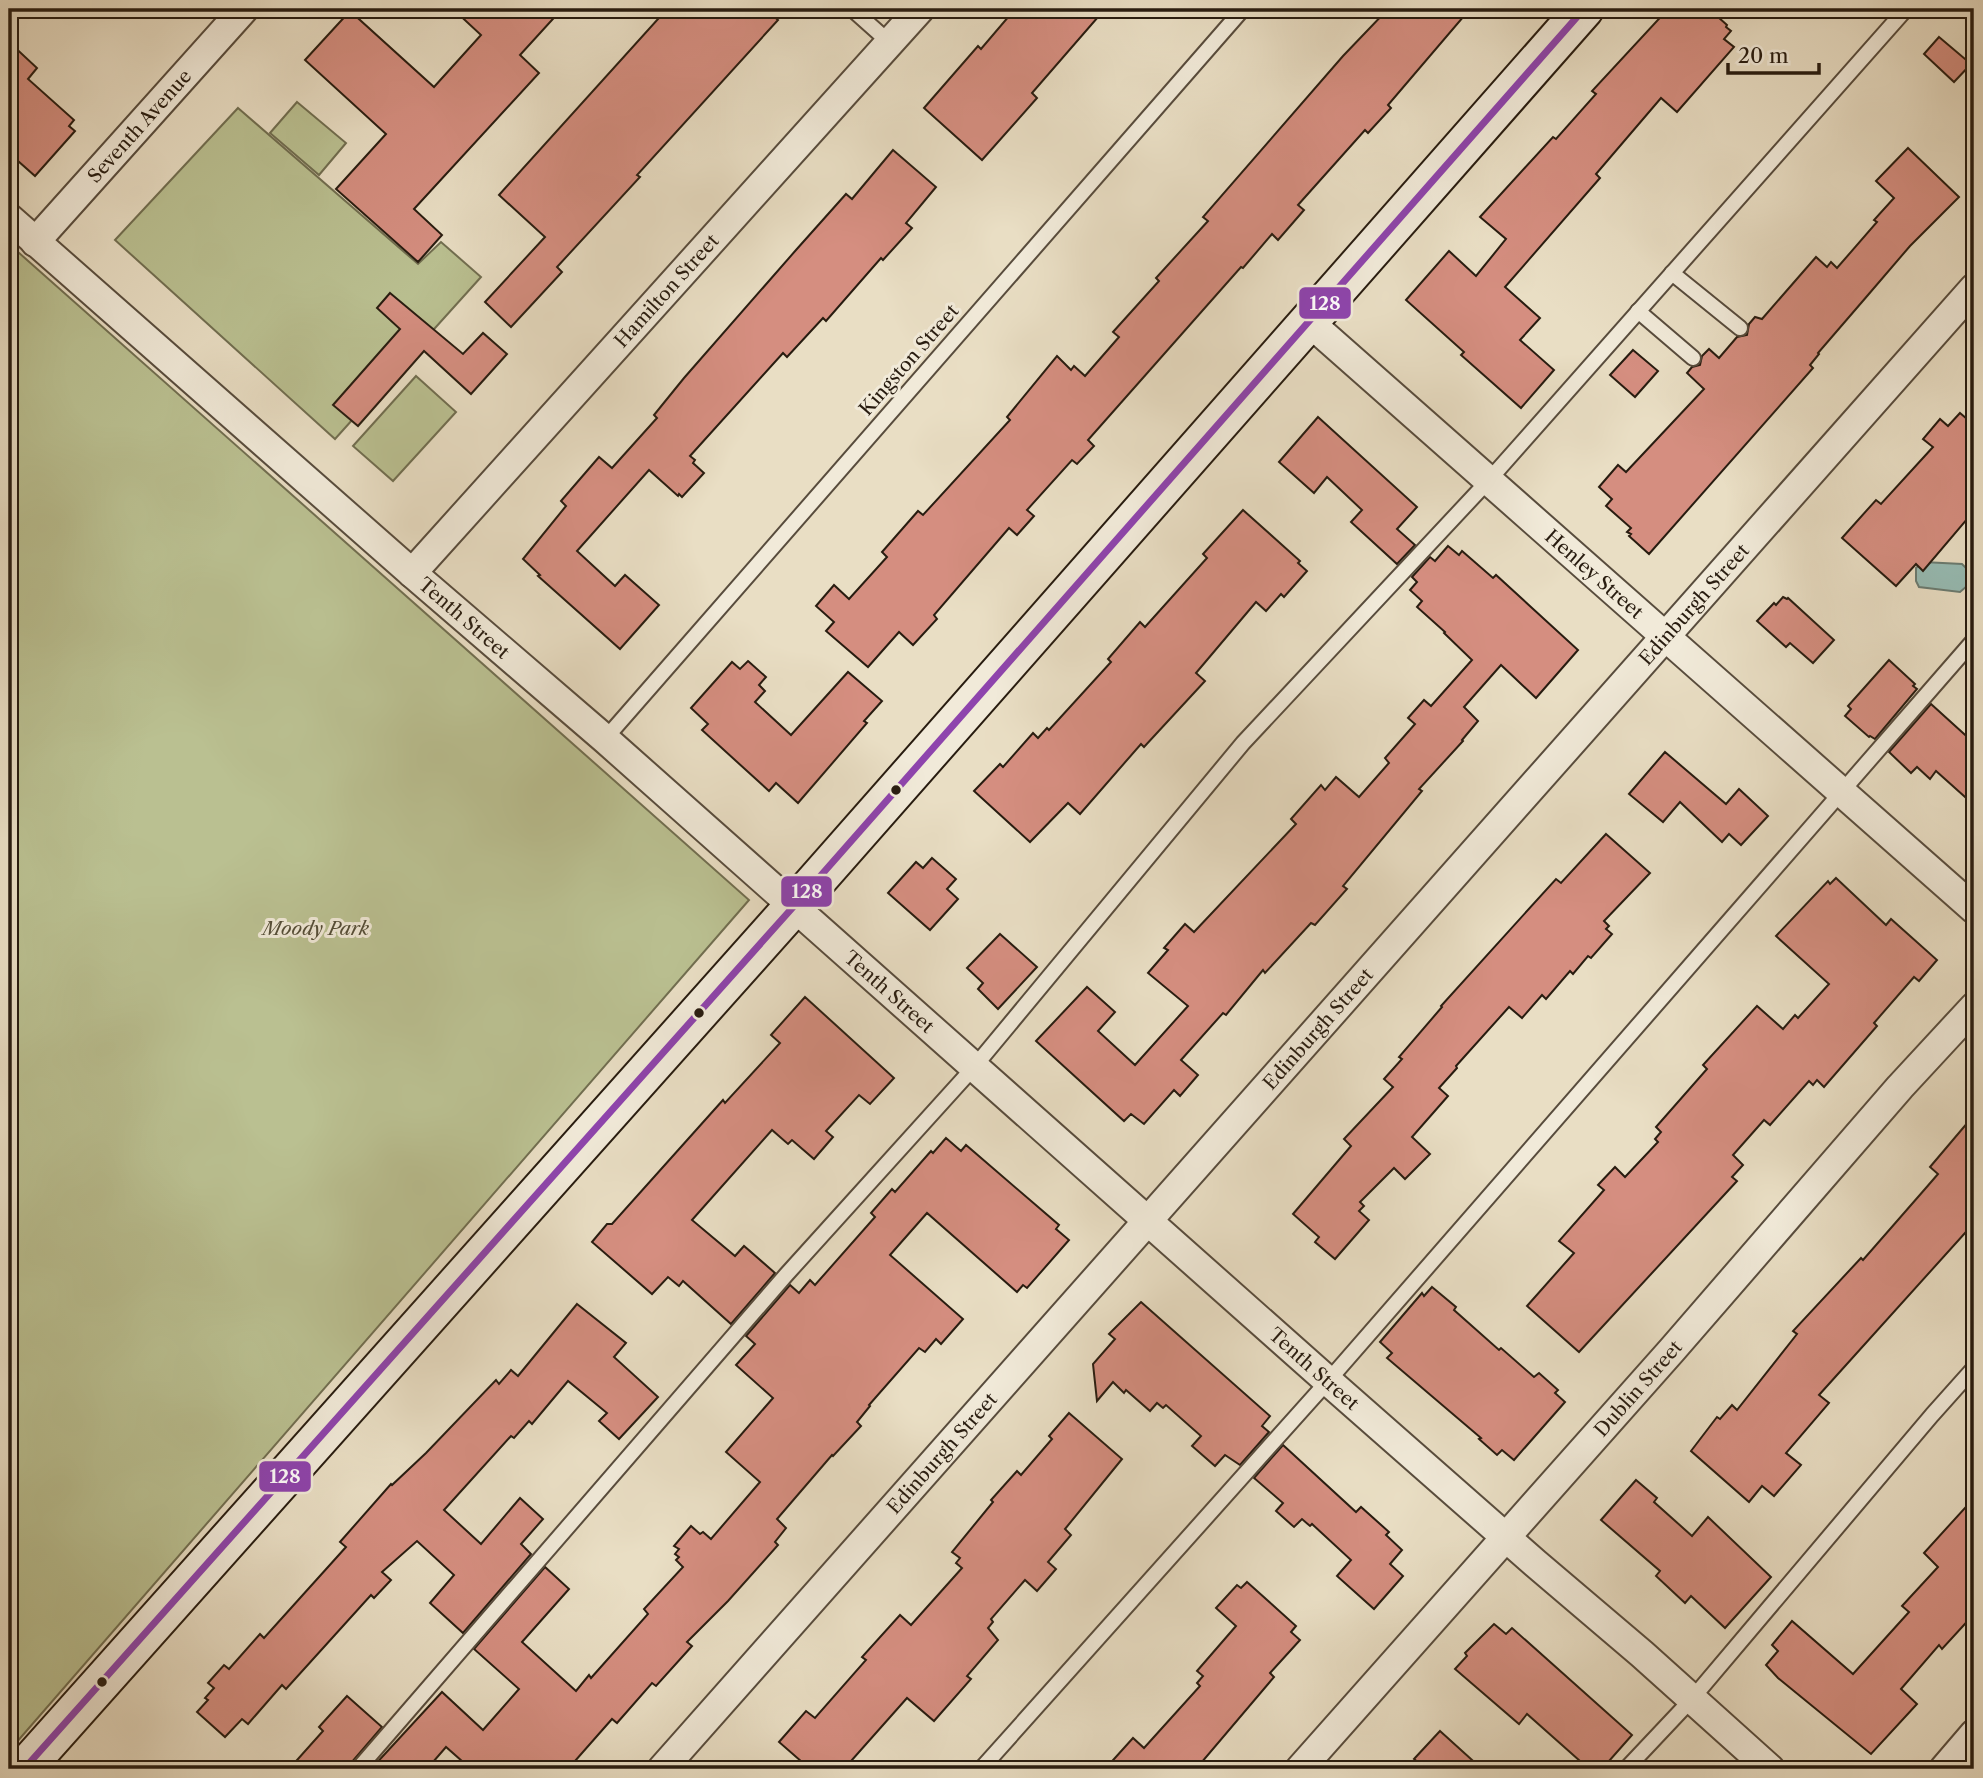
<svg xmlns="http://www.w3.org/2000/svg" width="1983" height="1778" font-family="'Libre Caslon Text',serif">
  <rect width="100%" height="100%" fill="#e9dec4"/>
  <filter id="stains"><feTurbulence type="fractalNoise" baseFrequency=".00286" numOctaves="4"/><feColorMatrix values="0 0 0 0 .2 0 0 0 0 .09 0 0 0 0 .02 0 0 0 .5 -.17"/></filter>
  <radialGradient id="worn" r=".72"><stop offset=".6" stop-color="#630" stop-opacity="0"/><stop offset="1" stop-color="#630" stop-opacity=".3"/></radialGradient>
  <!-- green -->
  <g fill="#bac091" stroke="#716e50" stroke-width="2">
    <path d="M297,102L346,143L319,175L270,133Z"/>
    <path d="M238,108L418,264L441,242L481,277L335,439L115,240Z"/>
    <path d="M9,244L749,900L9,1751Z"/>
    <path d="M416,376L456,412L393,481L353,446Z"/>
  </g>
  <!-- water -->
  <path fill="#97bcb4" stroke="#6b7c72" stroke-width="2" d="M1923,562L1962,564L1970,572L1967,586L1960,592L1919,587L1916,581V568Z"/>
  <!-- building -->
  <g fill="#d58e80" stroke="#281c10" stroke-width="2">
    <path d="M453,9H562L520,55L539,73L414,209L442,235L418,262L336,189L386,134L305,60L350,11L434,87L481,35Z"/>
    <path d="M667,9H766L778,20L637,175L640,177L557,267L562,272L511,327L485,302L545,237L499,195Z"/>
    <path d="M1015,9H1105L1032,93L1037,98L982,160L924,108L978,46L981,49Z"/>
    <path d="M1388,9H1470L1388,105L1391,108L1368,133L1365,130L1298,205L1304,210L1278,240L1272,234L1243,268L1241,267L1088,440L1094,446L1077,464L1072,460L1027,510L1034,516L1017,535L1009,528L934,615L937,619L913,645L899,632L868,667L826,631L834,622L816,606L834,585L849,599L887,557L882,552L918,511L923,515L1010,420L1007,417L1057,356L1071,370L1074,366L1085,376L1119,337L1113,332L1159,281L1156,278L1208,221L1203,217L1343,56Z"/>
    <path d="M1668,9H1709L1727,25L1726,27L1731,31L1724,39L1734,47L1677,112L1661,98L1596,174L1600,178L1505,287L1540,318L1520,340L1554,370L1521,408L1461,355L1464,352L1406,300L1449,251L1476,276L1506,239L1480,217L1553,137L1556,139L1596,94L1592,91Z"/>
    <path d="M1939,37L1971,64L1954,82L1924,54Z"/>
    <path d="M9,42L37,68L28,79L74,120L69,126L75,131L35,176L9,153Z"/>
    <path d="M1908,148L1959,197L1910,246L1868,295L1818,353L1819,354L1810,365L1813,368L1649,554L1629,536L1631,534L1627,532L1631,528L1606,506L1612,499L1599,487L1618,465L1626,472L1704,389L1687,373L1692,367L1700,365L1702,356L1709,349L1719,358L1737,337L1747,335L1749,324L1755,317L1762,319L1816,257L1827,267L1831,262L1837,268L1877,222L1874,220L1894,198L1876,181Z"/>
    <path d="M893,150L936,187L906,223L912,228L883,260L881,258L826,321L823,318L787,357L783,353L690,456L695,460L693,463L704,473L682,497L679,494L678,496L649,470L577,551L615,586L625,575L659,605L620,649L538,576L540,575L523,559L566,506L561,501L599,457L612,468L657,418L654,415L684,378L796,250L846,194L852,199Z"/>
    <path d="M390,293L463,354L483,333L507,354L471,394L424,351L358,426L333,405L400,329L377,308Z"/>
    <path d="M1633,350L1658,371L1635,397L1610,375Z"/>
    <path d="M1960,413L1974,425V511L1923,571L1916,564L1896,586L1842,538L1876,500L1881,504L1933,447L1923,439L1940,419L1948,426Z"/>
    <path d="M1318,417L1417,507L1397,529L1415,545L1397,564L1351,522L1362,510L1327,477L1314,493L1279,462Z"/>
    <path d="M1243,510L1300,561L1298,563L1307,571L1284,597L1281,594L1266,611L1256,602L1196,673L1205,681L1144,747L1141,744L1080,814L1068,803L1030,842L974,791L1000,764L1003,767L1033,733L1038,738L1047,728L1049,730L1111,662L1108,659L1140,622L1145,627L1207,558L1203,554Z"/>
    <path d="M1448,546L1459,555L1462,551L1493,578L1496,575L1578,650L1536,698L1501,665L1464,707L1478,721L1462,740L1463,741L1419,789L1422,791L1343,886L1347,889L1315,925L1311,923L1265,973L1263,970L1226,1015L1223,1013L1181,1060L1198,1075L1180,1096L1174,1090L1144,1124L1131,1114L1124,1121L1036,1041L1087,987L1115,1012L1098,1031L1135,1065L1188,1006L1148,973L1168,950L1164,948L1185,924L1194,932L1296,824L1291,819L1321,785L1325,790L1336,777L1359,797L1389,763L1385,758L1415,724L1408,718L1424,700L1431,706L1472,660L1444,633L1445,632L1417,607L1422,601L1410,590L1417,582L1412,577L1430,557L1435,561Z"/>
    <path d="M1783,597L1787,599L1788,598L1834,640L1813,663L1790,643L1786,647L1757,621L1774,603L1776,605Z"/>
    <path d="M1889,660L1915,684L1913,686L1917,689L1875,739L1870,736L1869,737L1845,716L1851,709L1848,706Z"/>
    <path d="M748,661L766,677L759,685L765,691L755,702L791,735L848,672L882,701L864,721L867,723L798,803L776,783L769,791L702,730L708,724L691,708L732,662L740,669Z"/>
    <path d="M1931,704L1974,743V805L1936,771L1930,779L1917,767L1911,773L1889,752Z"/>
    <path d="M1665,752L1726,804L1739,789L1768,816L1741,845L1729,834L1722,842L1680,802L1663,822L1629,794Z"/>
    <path d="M1606,834L1650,873L1604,921L1609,926L1606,929L1612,934L1591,958L1588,956L1573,974L1570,971L1546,999L1542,995L1522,1018L1509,1007L1456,1066L1457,1068L1439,1088L1448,1096L1412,1137L1430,1154L1405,1179L1394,1168L1360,1202L1364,1206L1359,1211L1369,1220L1335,1259L1315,1242L1319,1237L1293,1214L1351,1146L1344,1139L1393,1087L1384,1079L1402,1059L1399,1057L1442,1007L1441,1006L1556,879L1561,883Z"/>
    <path d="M932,858L956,879L947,889L958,899L930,930L888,893L916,862L923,868Z"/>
    <path d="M1836,878L1886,925L1891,919L1937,960L1919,981L1914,977L1874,1023L1877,1026L1824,1087L1817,1080L1813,1085L1809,1081L1770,1125L1764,1120L1733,1155L1743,1165L1732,1177L1737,1181L1579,1352L1527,1306L1574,1253L1559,1241L1604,1190L1598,1185L1615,1167L1625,1177L1658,1142L1655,1139L1661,1132L1656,1127L1707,1069L1703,1065L1757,1006L1783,1029L1795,1015L1798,1018L1829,984L1776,936L1828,881L1830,884Z"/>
    <path d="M1000,934L1037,967L998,1009L978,989L983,983L967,968Z"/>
    <path d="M805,997L894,1078L870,1104L859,1095L826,1131L833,1137L814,1159L792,1140L788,1144L772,1130L692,1220L735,1256L744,1246L775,1273L731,1324L683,1281L679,1286L668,1277L652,1294L592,1242L607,1224H612L723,1100L725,1103L780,1043L771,1035Z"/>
    <path d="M1974,1115V1223L1819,1395L1829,1403L1786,1453L1801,1465L1774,1496L1762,1486L1749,1502L1691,1451L1717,1417L1720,1419L1732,1405L1737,1410L1797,1334L1793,1331L1861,1258L1863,1260L1925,1189L1938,1174L1930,1167Z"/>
    <path d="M946,1138L961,1151L966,1145L1059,1225L1056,1229L1069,1240L1027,1288L1023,1285L1017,1292L927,1213L890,1255L963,1319L941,1344L936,1339L925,1352L919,1348L869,1405L870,1406L857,1422L861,1426L833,1456L832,1455L777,1519L786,1528L775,1542L778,1545L728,1601L687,1642L692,1646L656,1686L652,1683L617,1723L612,1719L568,1769H471L446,1747L427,1769H371L442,1692L483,1730L519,1689L474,1649L545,1567L569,1589L522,1642L576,1691L589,1675L591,1678L648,1614L644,1609L683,1567L676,1560L679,1557L675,1554L679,1549L674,1546L691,1526L700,1534L703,1532L711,1539L760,1482L726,1452L773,1398L736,1365L755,1344L746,1336L790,1285L799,1293L810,1280L815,1285L875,1217L871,1213L892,1189L895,1192L931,1151L933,1153Z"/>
    <path d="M1432,1287L1456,1307L1454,1310L1499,1350L1501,1348L1534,1377L1539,1373L1558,1390L1555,1393L1565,1402L1514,1460L1502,1450L1497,1455L1479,1439L1481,1438L1387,1358L1392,1353L1380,1342L1422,1293L1424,1296Z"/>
    <path d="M1141,1302L1270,1416L1262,1426L1269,1432L1240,1465L1225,1455L1215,1466L1192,1446L1201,1436L1166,1405L1163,1408L1157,1403L1150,1411L1126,1390L1124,1393L1113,1382L1097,1401L1093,1364L1115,1339L1109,1334Z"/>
    <path d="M577,1304L626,1343L614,1357L658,1397L619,1439L599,1421L607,1413L568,1381L532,1424L529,1421L514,1438L511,1436L444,1510L481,1544L520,1498L543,1519L521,1544L531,1554L463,1633L430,1603L454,1575L417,1541L382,1572L391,1580L374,1598L371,1595L286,1689L282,1685L248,1724L242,1719L225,1737L197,1712L208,1700L205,1698L214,1688L208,1683L224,1665L229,1669L260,1634L264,1638L346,1547L340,1542L391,1484L392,1485L426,1453L496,1380L499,1384L511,1370L518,1376Z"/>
    <path d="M1069,1413L1122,1459L1065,1529L1071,1535L1048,1562L1056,1569L1037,1591L1025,1580L991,1619L993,1622L988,1628L998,1640L967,1676L971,1679L934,1721L907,1698L844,1769H810L779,1742L806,1711L815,1718L866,1660L862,1657L900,1615L911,1625L962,1568L956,1563L960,1558L952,1552L993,1502L991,1500L1017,1471L1021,1475L1052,1439L1049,1436Z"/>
    <path d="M1283,1445L1356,1512L1361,1507L1389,1532L1386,1535L1402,1550L1390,1564L1403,1576L1374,1609L1337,1576L1351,1560L1312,1524L1310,1526L1302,1519L1294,1527L1276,1511L1283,1503L1254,1478Z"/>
    <path d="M1636,1480L1657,1498L1654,1502L1692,1536L1708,1517L1771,1577L1725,1628L1691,1596L1685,1603L1656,1576L1660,1571L1601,1520Z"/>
    <path d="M1974,1498V1614L1942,1649L1939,1645L1901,1689L1917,1704L1871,1754L1778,1678L1766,1665L1778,1651L1772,1645L1792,1621L1853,1674L1909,1612L1902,1606L1938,1567L1924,1553Z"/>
    <path d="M1247,1582L1296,1626L1291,1632L1300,1640L1270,1673L1274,1677L1196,1769H1105L1133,1738L1144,1748L1200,1686L1197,1683L1203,1676L1197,1671L1236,1626L1216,1608L1237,1585L1241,1588Z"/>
    <path d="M1494,1624L1506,1634L1512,1628L1632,1735L1602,1769H1589L1527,1714L1519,1724L1455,1669L1467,1656L1465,1653Z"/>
    <path d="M347,1696L382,1727L351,1763L349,1769H289L323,1731L319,1727Z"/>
    <path d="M1440,1731L1482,1769H1426L1414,1759Z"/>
  </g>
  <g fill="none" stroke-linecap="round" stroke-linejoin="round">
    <defs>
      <g id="lane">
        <path d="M852,9L889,42"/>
        <path d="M1672,273L1740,328"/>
        <path d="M1638,311L1693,358"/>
        <path d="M605,739L1243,9"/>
        <path d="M358,1769L786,1275L975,1066L1243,743L1489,480L1906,9"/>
        <path d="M981,1769L1328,1381L1974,640"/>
        <path d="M1626,1769L1691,1700L1932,1415L1974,1368"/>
      </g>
      <g id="street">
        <path id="s1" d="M9,218L412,573L605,739L1328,1381L1535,1563L1642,1654L1770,1769"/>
        <path id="s2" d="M35,242L244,9"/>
        <path id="s3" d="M1308,321L1974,909"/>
        <path id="s4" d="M412,573L920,9"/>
        <path id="s5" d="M662,1769L1974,288"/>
        <path id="s6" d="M1300,1769L1672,1350L1900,1087L1974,1007"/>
        <path d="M1944,1769L1974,1734"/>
      </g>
      <path id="secondary" d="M24,1769L794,906L1584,9"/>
    </defs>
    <!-- lane casing -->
    <use href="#lane" stroke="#584c3d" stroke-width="18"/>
    <!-- street casing -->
    <use href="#street" stroke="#584c3d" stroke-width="32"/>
    <!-- secondary casing -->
    <use href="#secondary" stroke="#281c10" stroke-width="42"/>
    <!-- lane -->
    <use href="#lane" stroke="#f1ead9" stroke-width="14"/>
    <!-- street -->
    <use href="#street" stroke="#f1ead9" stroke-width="28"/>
    <!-- secondary -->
    <use href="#secondary" stroke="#f1ead9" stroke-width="38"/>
    <defs>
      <path id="bus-1" d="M24,1769L794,906L1584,9"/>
    </defs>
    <!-- bus-1 casing -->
    <use href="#bus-1" stroke="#f1ead9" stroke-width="12"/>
    <!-- bus-1 -->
    <use href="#bus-1" stroke="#8e44ad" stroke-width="7"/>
  </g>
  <!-- markers -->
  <g fill="#281c10" stroke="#f1ead9" stroke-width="2.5">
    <circle cx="896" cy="790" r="6"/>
    <circle cx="699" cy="1013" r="6"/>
    <circle cx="102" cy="1682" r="6"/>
  </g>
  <g text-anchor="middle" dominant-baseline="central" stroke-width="6" stroke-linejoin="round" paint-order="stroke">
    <!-- street labels -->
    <g font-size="19" fill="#281c10" stroke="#f1ead9">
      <text stroke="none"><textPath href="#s2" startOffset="156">Seventh Avenue</textPath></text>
      <text stroke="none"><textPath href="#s4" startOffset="380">Hamilton Street</textPath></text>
      <text transform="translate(909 360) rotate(-49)">Kingston Street</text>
      <text stroke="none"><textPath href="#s3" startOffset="382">Henley Street</textPath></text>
      <text stroke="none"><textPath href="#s5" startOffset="1556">Edinburgh Street</textPath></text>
      <text stroke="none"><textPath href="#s1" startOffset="606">Tenth Street</textPath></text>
      <text stroke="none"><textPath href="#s1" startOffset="1172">Tenth Street</textPath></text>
      <text stroke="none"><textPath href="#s5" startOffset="989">Edinburgh Street</textPath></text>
      <text stroke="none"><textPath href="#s1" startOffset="1740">Tenth Street</textPath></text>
      <text stroke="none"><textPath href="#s6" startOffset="509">Dublin Street</textPath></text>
      <text stroke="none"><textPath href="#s5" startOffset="422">Edinburgh Street</textPath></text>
    </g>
    <!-- park labels -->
    <g font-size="19" font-style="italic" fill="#544d37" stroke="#f1ead9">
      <text x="316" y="928">Moody Park</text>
    </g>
  </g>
  <g stroke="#f1ead9" stroke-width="2.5">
    <rect x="1298" y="286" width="54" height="34" rx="7" fill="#8e44ad"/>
    <rect x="780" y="875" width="53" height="33" rx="7" fill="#8e44ad"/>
    <rect x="258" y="1460" width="54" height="33" rx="7" fill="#8e44ad"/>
  </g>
  <g font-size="19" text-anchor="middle" font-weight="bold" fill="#fff">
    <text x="1325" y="310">128</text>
    <text x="807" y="898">128</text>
    <text x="285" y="1483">128</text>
  </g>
  <!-- margin -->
  <rect width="1983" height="1778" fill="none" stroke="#e9dec4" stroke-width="35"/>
  <rect x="10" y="10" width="1962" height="1757" fill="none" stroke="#281c10" stroke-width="3.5"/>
  <rect x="18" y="18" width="1948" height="1743" fill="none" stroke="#281c10" stroke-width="2"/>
  <!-- scale -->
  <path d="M1728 63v10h91v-10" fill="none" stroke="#281c10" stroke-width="3.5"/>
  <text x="1738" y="63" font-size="21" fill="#281c10" stroke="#f1ead9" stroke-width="5" paint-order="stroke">20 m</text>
  <rect width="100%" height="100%" filter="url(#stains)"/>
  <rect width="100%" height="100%" fill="url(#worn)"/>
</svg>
